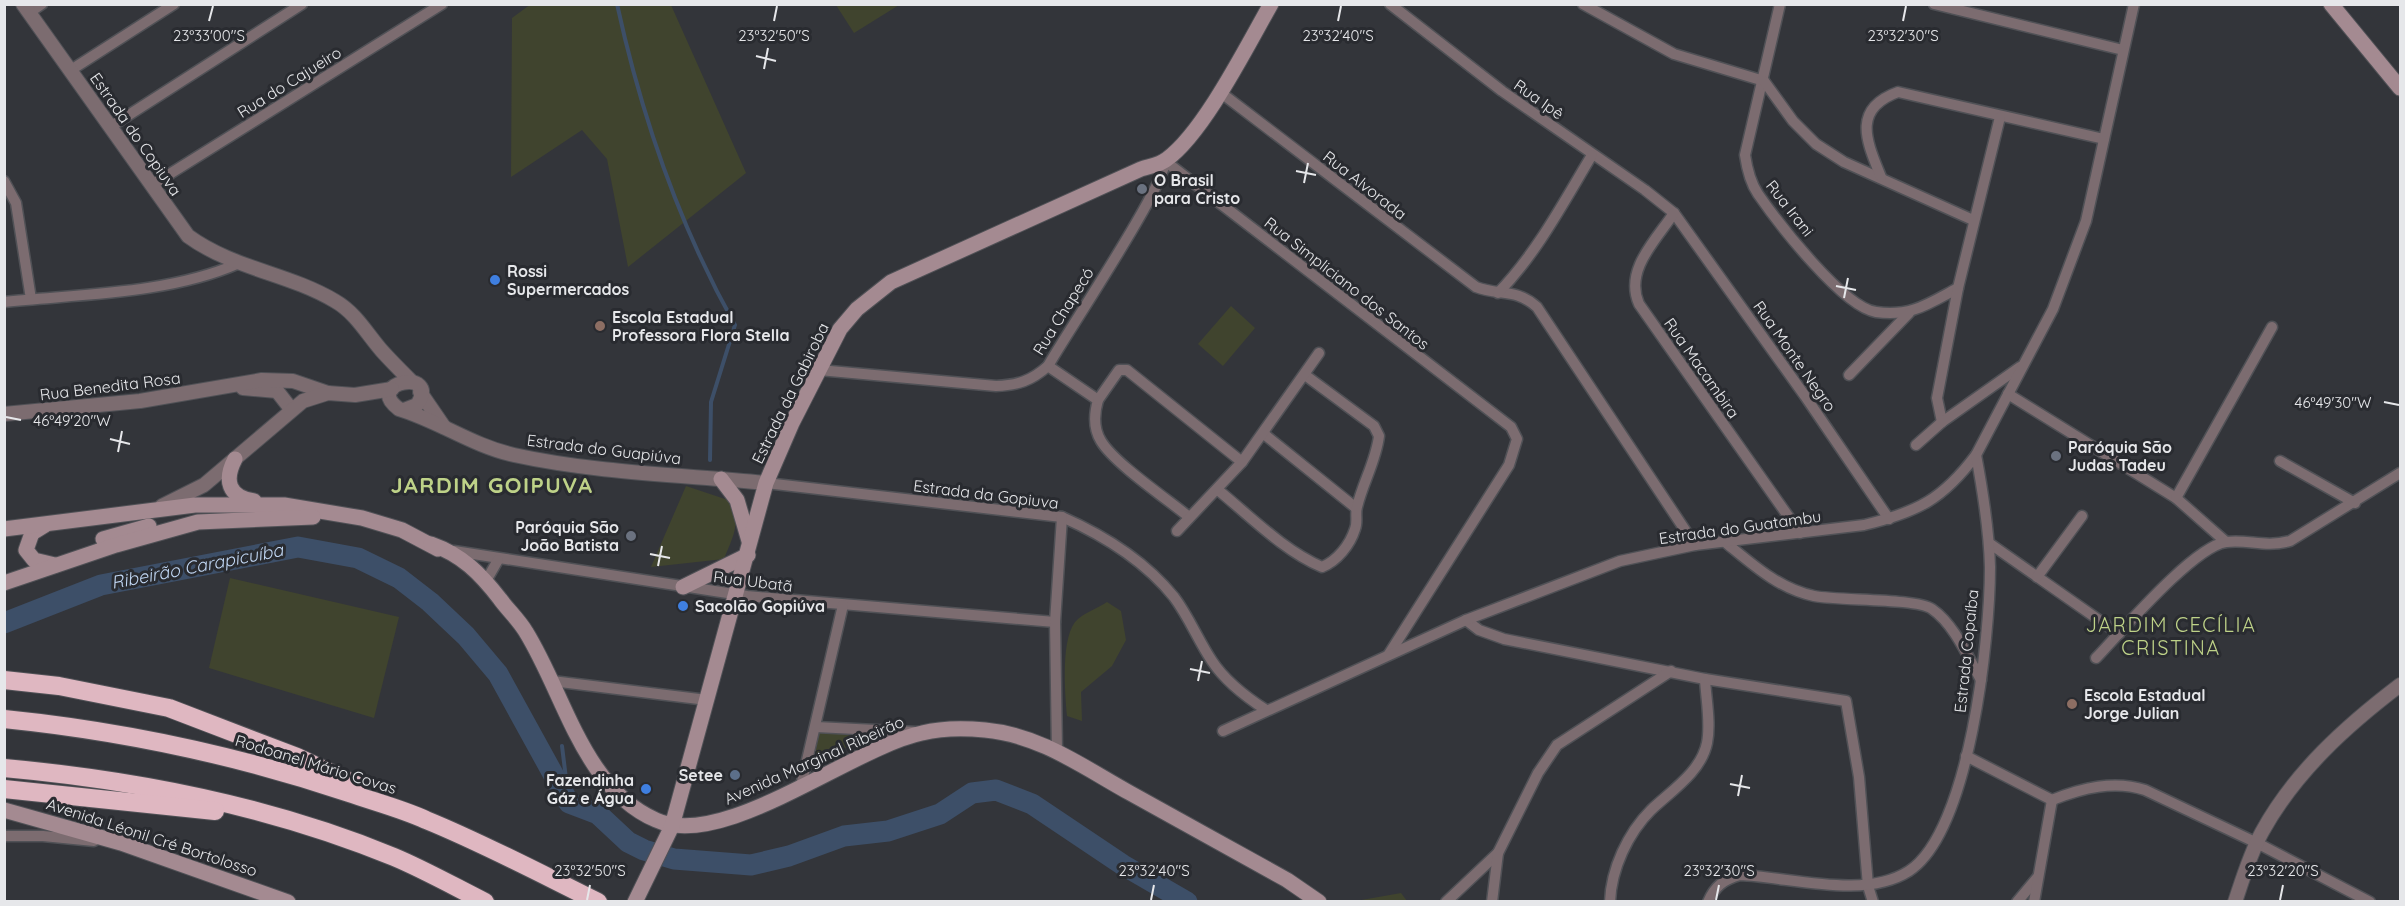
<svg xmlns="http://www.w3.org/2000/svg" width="2405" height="906" font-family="Quicksand,sans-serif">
  <rect width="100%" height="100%" fill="#33353a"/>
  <!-- green -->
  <g fill="#40442e">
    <path d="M531,4L671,5L746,173L628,267L607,159L582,130L511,177L512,18Z"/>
    <path d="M836,5H899L854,33Z"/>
    <path d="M1231,306L1255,328L1223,366L1198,344Z"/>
    <path d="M686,486L731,501C741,525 733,536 724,559L651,567Z"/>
    <path d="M230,578L399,617L374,718L209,668Z"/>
    <path d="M1107,602L1121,611L1126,640L1112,666L1081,692L1082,721L1067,716C1065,693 1060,634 1078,619C1086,612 1098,608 1107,602Z"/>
    <path d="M819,733H860L861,740L813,765Z"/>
    <path d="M1401,893L1407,901H1356Z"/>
  </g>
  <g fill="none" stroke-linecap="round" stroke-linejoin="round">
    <!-- stream -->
    <g stroke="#3d4f68" stroke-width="4">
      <path d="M617,4C641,114 680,227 735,325L711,402L710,460"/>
      <path d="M562,746L569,803"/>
    </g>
    <!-- river -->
    <path stroke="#3d4f68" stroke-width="21" d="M4,623L101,585L298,547L358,558L399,578L430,602L466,636L498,674L569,803L598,814L628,842L644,850L674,859L751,865L789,856L844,836L888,831L940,814L972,793L996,790L1032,804L1123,865L1187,902"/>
    <defs>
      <g id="minor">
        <path d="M1390,4L1502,91L1645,190L1674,213L1805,396L1889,519"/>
        <path d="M1583,4L1674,54L1764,81"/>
        <path d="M1780,4L1745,155C1747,169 1750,182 1758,194C1778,223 1843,307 1876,312C1911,317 1928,304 1958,288"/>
        <path d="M1934,4L2123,50"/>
        <path d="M29,13L42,4"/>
        <path d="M71,70L174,4"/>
        <path d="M1764,81L1793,121L1816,144L1844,162L1973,220"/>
        <path d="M1220,92L1476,287C1499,296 1516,288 1537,307L1695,545"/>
        <path d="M110,127L302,4"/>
        <path d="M1165,161L1511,427L1517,439L1509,465L1389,654"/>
        <path d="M1881,177C1867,142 1851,109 1898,92L2104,139"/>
        <path d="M4,181L16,203L31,299"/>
        <path d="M152,185L442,4"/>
        <path d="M1674,213C1656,240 1624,270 1639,304L1800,533"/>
        <path d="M1498,293C1537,253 1563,203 1592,155"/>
        <path d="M4,302C80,294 168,294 237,264"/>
        <path d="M1048,366L1098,400C1094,414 1093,428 1101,441C1114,463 1167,499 1189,517"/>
        <path d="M819,370L996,386C1018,385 1031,381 1048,366C1066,334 1166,185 1165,161"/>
        <path d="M1849,375L1909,313"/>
        <path d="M2008,394L2176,498L2226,542"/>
        <path d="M1098,400L1119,370H1127L1242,462"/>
        <path d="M1942,422L1937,398L1958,288L2000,117"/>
        <path d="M1264,434L1356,508"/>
        <path d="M1916,445L1942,422L2020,367"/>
        <path d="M2280,461L2355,503"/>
        <path d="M766,483L1062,517C1103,535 1145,561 1174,597C1189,617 1198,640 1212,661C1225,681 1246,697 1266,710"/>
        <path d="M1218,490C1250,516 1284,551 1322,567C1337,561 1350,545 1355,529C1358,522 1355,514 1357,507C1363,482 1376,461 1379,436L1374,426L1305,375"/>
        <path d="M2176,498L2272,327"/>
        <path d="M1177,531L1242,462L1319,353"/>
        <path d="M1725,542C1752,564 1779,589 1814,596C1840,601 1916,598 1932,609C1954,624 1968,657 1981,680"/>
        <path d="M1989,543L2119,634"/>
        <path d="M454,551L747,596L1055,622"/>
        <path d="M2037,577L2082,516"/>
        <path d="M486,581L498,560"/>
        <path d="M1466,620L1479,630L1504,639L1705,679L1846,701L1859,777L1868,886L1873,902"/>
        <path d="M2096,658C2121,632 2193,547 2226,542C2249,539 2264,548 2290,541L2400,473"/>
        <path d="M552,681L707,700"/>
        <path d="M816,727L916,732"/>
        <path d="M1223,731L1466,620L1620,561L1695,545L1864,525C1918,512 1943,499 1976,455L2053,309L2086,221L2134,4"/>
        <path d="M1057,751L1055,622L1062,517"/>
        <path d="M1966,756L2052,800"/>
        <path d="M801,786L843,605"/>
        <path d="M2052,800C2082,788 2114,780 2145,790L2257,843L2370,902"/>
        <path d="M4,836H43L94,841"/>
        <path d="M1446,902L1498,853"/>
        <path d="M1492,902L1498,853L1538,773L1557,745L1671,671"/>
        <path d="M1610,902C1611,869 1628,833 1651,810C1671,791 1701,772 1707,743C1711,723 1706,699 1705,679"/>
        <path d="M1708,902C1715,886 1723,880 1740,875C1790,877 1864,900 1909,871C1970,831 1990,637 1990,567C1989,529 1983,492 1976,455"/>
        <path d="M2017,902L2037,878"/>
        <path d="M2034,902L2052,800"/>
      </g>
      <g id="tertiary">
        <path d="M23,4L188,236C233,269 288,273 335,301C356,313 367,334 382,351C391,361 401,371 411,381"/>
        <path d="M243,388L277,391L291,409"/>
        <path d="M420,392L444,427"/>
        <path d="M404,410L417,405C442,367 362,382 399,409C439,421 473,446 514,455C596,473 683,475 766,483"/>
        <path d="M4,414L140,401L262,380L293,381L328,393"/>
        <path d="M162,506L204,485L303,401L328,393L355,395L392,389"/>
        <path d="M2235,902C2243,878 2250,854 2262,832C2295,772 2346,726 2400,685"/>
      </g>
      <g id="secondary">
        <path d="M2331,4L2400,88"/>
        <path d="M235,459C224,480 228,497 254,501"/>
        <path d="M721,479L737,500L749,541"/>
        <path d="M45,525L32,533L26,550L34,560L55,565"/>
        <path d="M4,529L195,505H284L362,518L402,530L438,549"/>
        <path d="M103,539L149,526"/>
        <path d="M431,544C462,555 480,573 500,599C508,610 519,620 526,632C565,695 583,788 656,820C723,851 851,748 922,733C942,728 965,728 985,730C1040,735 1083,767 1130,793C1182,822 1235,851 1287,880L1319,902"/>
        <path d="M4,583L116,545L198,522L313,517"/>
        <path d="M683,587L748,555"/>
        <path d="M4,810L121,843L288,902"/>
        <path d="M635,902L672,826L766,483L792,423L840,329L857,309L891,282L1141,169C1150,166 1160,165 1167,159C1204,132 1247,46 1271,4"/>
      </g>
      <g id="motorway">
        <path d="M4,680L59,686L169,708L297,757L356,785"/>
        <path d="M4,719C123,731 236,755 349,793C375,802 402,809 426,820C485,844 541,874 598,902"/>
        <path d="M4,768C138,780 270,806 394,857C425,870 455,887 485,902"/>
        <path d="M4,789L215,811"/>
      </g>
    </defs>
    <!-- minor casing -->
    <use href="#minor" stroke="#505156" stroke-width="13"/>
    <!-- tertiary casing -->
    <use href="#tertiary" stroke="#505156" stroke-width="16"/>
    <!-- secondary casing -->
    <use href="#secondary" stroke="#505156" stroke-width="17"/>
    <!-- motorway casing -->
    <use href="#motorway" stroke="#505156" stroke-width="20"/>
    <!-- minor -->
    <use href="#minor" stroke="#7c6c70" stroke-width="10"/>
    <!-- tertiary -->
    <use href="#tertiary" stroke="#7c6c70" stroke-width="14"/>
    <!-- secondary -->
    <use href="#secondary" stroke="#a48a91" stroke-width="15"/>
    <!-- motorway -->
    <use href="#motorway" stroke="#dfb7c1" stroke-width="18"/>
  </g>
  <!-- ticks -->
  <path fill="none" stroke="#e6e7ea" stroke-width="2" d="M209,21L213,6M774,21L777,6M1338,21L1341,6M1903,21L1906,6M756,56L776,61M764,69L768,48M1296,171L1316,175M1304,183L1308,163M1836,286L1856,290M1844,298L1848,278M2384,402L2399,405M6,417L21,420M110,439L130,444M118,452L122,431M650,554L670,558M658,566L662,546M1190,669L1210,673M1198,681L1202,661M1730,784L1750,788M1738,796L1742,775M587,900L590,885M1151,900L1154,885M1716,900L1719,885M2280,900L2283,885"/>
  <!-- markers -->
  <g fill="#6b7280" stroke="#292b30" stroke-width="2">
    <circle cx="1142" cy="189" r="6"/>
    <circle cx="2056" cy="456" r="6"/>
    <circle cx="631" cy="536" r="6"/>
  </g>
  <g fill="#3f7fe0" stroke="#292b30" stroke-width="2">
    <circle cx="495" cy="280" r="6"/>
    <circle cx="683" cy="606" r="6"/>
    <circle cx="646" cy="789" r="6"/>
  </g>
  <g fill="#8d6e63" stroke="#292b30" stroke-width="2">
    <circle cx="600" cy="326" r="6"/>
    <circle cx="2072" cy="704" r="6"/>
  </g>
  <circle fill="#5c6f8a" stroke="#292b30" stroke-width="2" cx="735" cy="775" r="6"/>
  <g text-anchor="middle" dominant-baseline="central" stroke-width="6" stroke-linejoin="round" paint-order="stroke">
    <!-- street labels -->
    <g font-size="16" fill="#e6e7ea" stroke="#292b30">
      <text transform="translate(289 82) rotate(-32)">Rua do Cajueiro</text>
      <text transform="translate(1539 99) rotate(35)">Rua Ipê</text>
      <text transform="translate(136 134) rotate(55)">Estrada do Copiuva</text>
      <text transform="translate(1365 185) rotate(38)">Rua Alvorada</text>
      <text transform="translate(1790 208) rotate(52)">Rua Irani</text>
      <text transform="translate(1347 283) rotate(38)">Rua Simpliciano dos Santos</text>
      <text transform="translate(1063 311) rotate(-58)">Rua Chapecó</text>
      <text transform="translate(1795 356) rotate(55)">Rua Monte Negro</text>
      <text transform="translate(1702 368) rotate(55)">Rua Macambira</text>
      <text transform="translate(110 386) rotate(-7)">Rua Benedita Rosa</text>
      <text transform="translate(790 393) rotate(-64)">Estrada da Gabiroba</text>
      <text transform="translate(604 449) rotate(7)">Estrada do Guapiúva</text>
      <text transform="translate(986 494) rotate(7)">Estrada da Gopiuva</text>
      <text transform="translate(1740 527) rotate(-8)">Estrada do Guatambu</text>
      <text transform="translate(753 581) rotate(7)">Rua Ubatã</text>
      <text transform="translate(1966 651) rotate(-84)">Estrada Copaíba</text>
      <text transform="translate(814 760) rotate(-24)">Avenida Marginal Ribeirão</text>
      <text transform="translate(316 764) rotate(17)">Rodoanel Mário Covas</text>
      <text transform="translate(152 837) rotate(18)">Avenida Léonil Cré Bortolosso</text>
    </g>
    <!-- poi labels -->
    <g font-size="16" font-weight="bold" fill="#e6e7ea" stroke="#292b30" text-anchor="start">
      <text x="1154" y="180">O Brasil<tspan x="1154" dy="18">para Cristo</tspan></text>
      <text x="507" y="271">Rossi<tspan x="507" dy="18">Supermercados</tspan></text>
      <text x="612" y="317">Escola Estadual<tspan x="612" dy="18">Professora Flora Stella</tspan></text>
      <text x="2068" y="447">Paróquia São<tspan x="2068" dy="18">Judas Tadeu</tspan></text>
      <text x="619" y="527" text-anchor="end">Paróquia São<tspan x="619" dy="18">João Batista</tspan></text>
      <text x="695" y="606">Sacolão Gopiúva</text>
      <text x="2084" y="695">Escola Estadual<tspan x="2084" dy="18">Jorge Julian</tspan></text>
      <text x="723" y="775" text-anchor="end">Setee</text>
      <text x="634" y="780" text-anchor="end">Fazendinha<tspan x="634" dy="18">Gáz e Água</tspan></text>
    </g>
    <!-- water labels -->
    <g font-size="18" font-style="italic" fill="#c3d9f6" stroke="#292b30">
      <text transform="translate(197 566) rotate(-11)">Ribeirão Carapicuíba</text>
    </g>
    <!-- quarter labels -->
    <g font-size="20" letter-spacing="1.5" fill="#bed288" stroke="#292b30">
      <text x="2171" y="624">JARDIM CECÍLIA<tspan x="2171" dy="23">CRISTINA</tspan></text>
    </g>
    <!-- district labels -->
    <g font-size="22" font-weight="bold" letter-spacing="1.5" fill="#bed288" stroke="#292b30">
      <text x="492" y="485">JARDIM GOIPUVA</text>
    </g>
  </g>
  <g font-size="15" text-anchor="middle" fill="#e6e7ea" stroke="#292b30" stroke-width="6" stroke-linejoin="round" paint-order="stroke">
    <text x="209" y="41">23°33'00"S</text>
    <text x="774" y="41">23°32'50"S</text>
    <text x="1338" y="41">23°32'40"S</text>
    <text x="1903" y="41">23°32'30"S</text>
    <text x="2333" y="408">46°49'30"W</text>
    <text x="72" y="426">46°49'20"W</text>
    <text x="590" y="876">23°32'50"S</text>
    <text x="1154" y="876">23°32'40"S</text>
    <text x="1719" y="876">23°32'30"S</text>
    <text x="2283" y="876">23°32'20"S</text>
  </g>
  <!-- border -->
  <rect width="2405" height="906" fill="none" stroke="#e6e7ea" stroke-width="12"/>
</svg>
